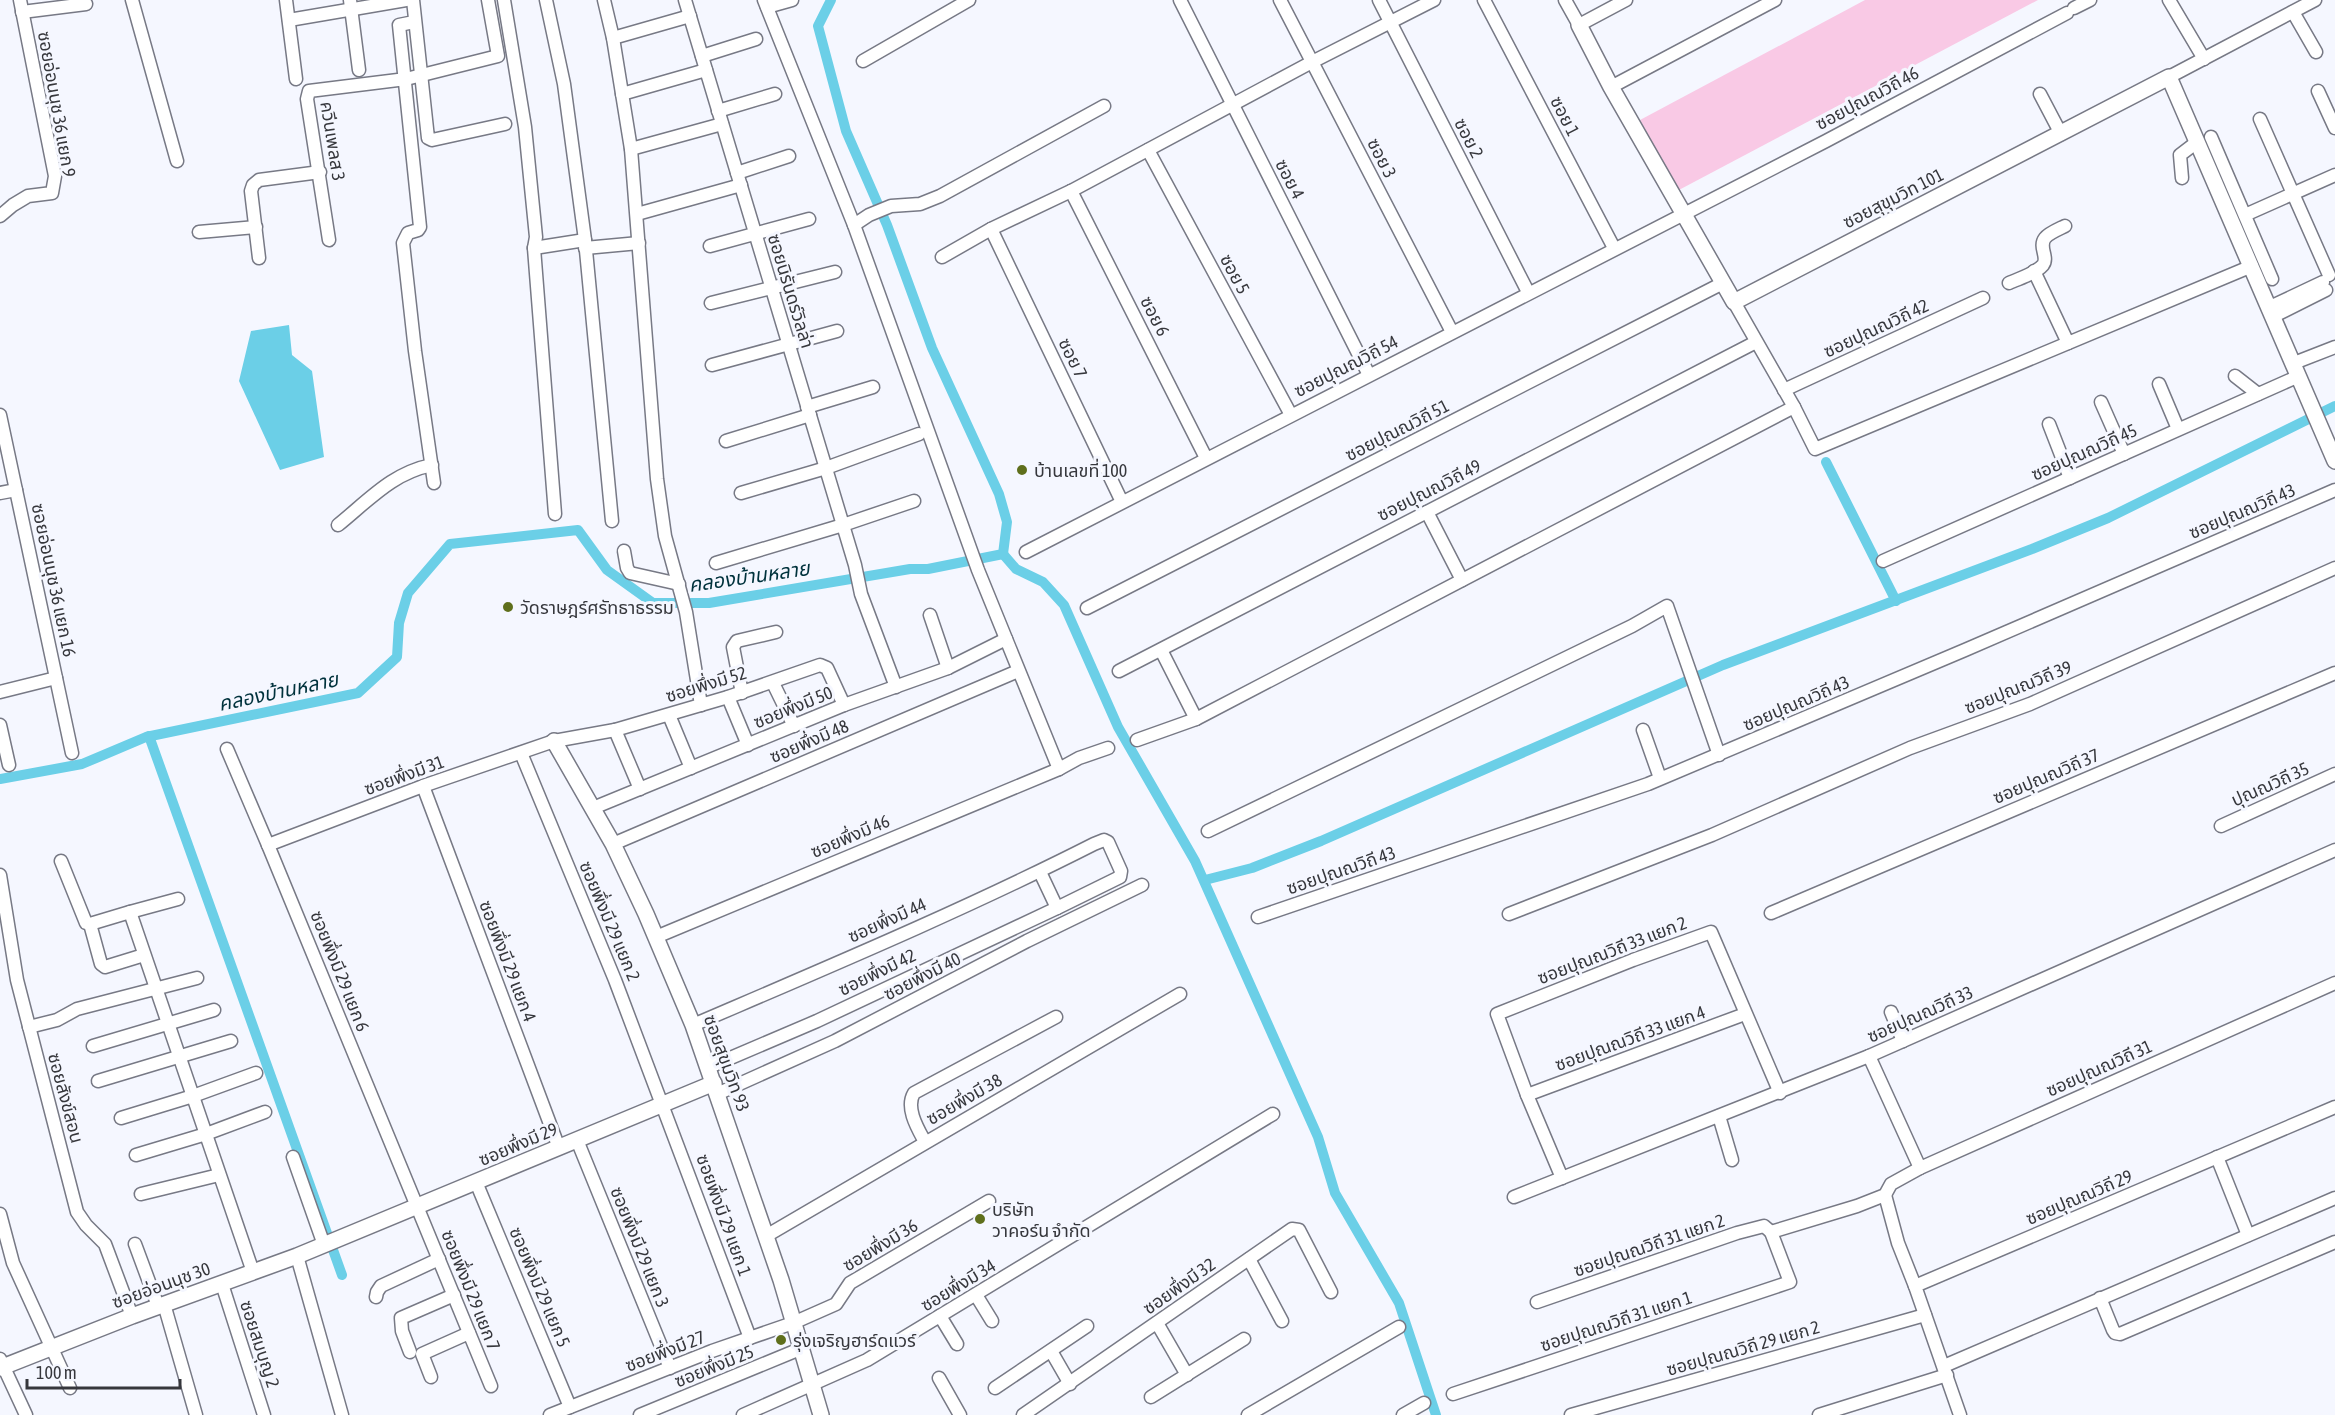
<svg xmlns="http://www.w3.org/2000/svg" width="2335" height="1415" font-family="'Asap Condensed','Noto Sans Thai',sans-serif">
  <rect width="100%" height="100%" fill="#f5f7ff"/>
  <!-- green -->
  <path fill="#f9c9e5" d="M1865,0H2038L1677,191L1640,120Z"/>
  <!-- water -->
  <path fill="#6bcfe7" d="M289,325L292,355L312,371L324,457L280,470L239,381L251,331Z"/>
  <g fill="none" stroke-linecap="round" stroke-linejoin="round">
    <!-- canal -->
    <g stroke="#6bcfe7" stroke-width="10">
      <path d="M1826,462L1896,601"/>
      <path d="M1003,554L1016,569L1043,582L1064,605L1118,727L1195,861L1318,1137L1335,1193L1399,1303L1436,1415"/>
      <path d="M149,736L342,1275"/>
      <path d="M0,779L82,764L146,737L358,693L397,657L399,623L408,593L450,544L578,530L607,570L653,603H709L910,569H928L1003,554L1007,522L999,494L932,348L887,225L846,131L818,26L831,0"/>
      <path d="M1205,880L1252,868L1321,841L1723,665L2032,549L2108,518L2335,406"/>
    </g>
    <defs>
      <g id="minor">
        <path d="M132,0L177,161"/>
        <path d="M286,0L296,79"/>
        <path d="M350,0L359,70"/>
        <path d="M413,0L428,138L432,140L505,124"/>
        <path d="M504,0L525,127L536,237L534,248L555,514"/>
        <path d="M546,0L564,84L585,240L612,521"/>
        <path d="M604,0L613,38L631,149L657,479L665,536L686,612L701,705"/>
        <path d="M685,0L855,565L861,594L896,687"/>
        <path d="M764,0L854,225L978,570L1059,769"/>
        <path d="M1180,0L1369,375"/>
        <path d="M1280,0L1452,332"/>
        <path d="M1379,0L1528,292"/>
        <path d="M1484,0L1614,248"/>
        <path d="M1565,0L1579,25L1626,0"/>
        <path d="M2169,0L2204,59"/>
        <path d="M767,7L792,0"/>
        <path d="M2074,8L2090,0"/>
        <path d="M22,12L86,4"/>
        <path d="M2293,12L2316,52"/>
        <path d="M289,20L406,0"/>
        <path d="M414,22L399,25L420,227L418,230L408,233L403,243L415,351L434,483"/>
        <path d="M613,38L690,16"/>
        <path d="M702,56L756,39"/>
        <path d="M863,61L969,0"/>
        <path d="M2169,77L2315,0"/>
        <path d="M1611,87L1775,0"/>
        <path d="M2318,91L2335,128"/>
        <path d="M622,94L706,70"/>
        <path d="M2040,94L2061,134"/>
        <path d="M718,111L775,94"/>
        <path d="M2260,119L2329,275"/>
        <path d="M2211,137L2272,279"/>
        <path d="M631,149L722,124"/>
        <path d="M1148,150L1291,415"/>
        <path d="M737,173L789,156"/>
        <path d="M2182,178L2180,155L2197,142"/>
        <path d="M1071,191L1206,458"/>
        <path d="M637,214L741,185"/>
        <path d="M2245,215L2335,175"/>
        <path d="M0,216L13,205L28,196L52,193L55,176L20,0"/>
        <path d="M854,225L869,215L891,206L920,204L940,196L1104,106"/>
        <path d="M991,229L1122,502"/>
        <path d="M199,232L256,227"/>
        <path d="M329,240L307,99L309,91L406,79L498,56L488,0"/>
        <path d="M710,246L809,219"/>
        <path d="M534,248L585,240"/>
        <path d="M585,248L639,243"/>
        <path d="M942,257L991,229L1071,191L1312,62L1434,0"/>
        <path d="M259,258L251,191L253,185L259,180L320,172"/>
        <path d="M2034,271L2068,343"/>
        <path d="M2009,283C2020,278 2035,274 2043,265C2049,257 2038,247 2045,238C2049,233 2059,229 2065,226"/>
        <path d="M1734,302L1794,407L1815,449L2252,266"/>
        <path d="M711,303L835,272"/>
        <path d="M2270,307L2323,282"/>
        <path d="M2274,316L2326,290"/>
        <path d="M2294,363L2335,347"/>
        <path d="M712,365L837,331"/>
        <path d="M2235,376L2258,394"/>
        <path d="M2159,384L2178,429"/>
        <path d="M1784,390L1983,298"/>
        <path d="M2101,402L2124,454"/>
        <path d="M807,407L873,387"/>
        <path d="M0,415L72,753"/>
        <path d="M2049,424L2070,478"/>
        <path d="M726,441L810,415"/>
        <path d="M0,493L16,490"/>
        <path d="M741,493L826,468L919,434"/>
        <path d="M1427,512L1462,580"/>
        <path d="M338,525C369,500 392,473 432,465"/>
        <path d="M624,551L627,568L630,573L679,584"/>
        <path d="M1026,552L1826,141L2067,13"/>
        <path d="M1883,561L2299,376"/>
        <path d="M716,563L843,525L914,501"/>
        <path d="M1087,608L1723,283"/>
        <path d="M930,615L948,668"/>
        <path d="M1161,650L1196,719"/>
        <path d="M1119,671L1756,342"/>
        <path d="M773,683L794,726"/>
        <path d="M0,692L56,678"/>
        <path d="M742,693L733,647L737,641L776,632"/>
        <path d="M728,697L748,745"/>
        <path d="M669,715L691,768"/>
        <path d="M0,725L9,765"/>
        <path d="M615,730L640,789"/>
        <path d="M1643,730L1660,778"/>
        <path d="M1137,740L1196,719L1794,407"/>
        <path d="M227,749L268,845L491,1386"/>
        <path d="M521,753L615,980L750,1338"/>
        <path d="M423,786L559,1148"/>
        <path d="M593,808L844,705L948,668L1006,639"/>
        <path d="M2221,826L2335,774"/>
        <path d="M1208,831L1632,626L1667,606L1719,755"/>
        <path d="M613,844L1018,671"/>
        <path d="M268,845L423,786L554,741L615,730L728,697L820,665L827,668L844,705"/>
        <path d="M61,861L86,923L90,924L130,912L253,1272"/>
        <path d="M0,875L17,980L77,1212L86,1225L105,1244L132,1316"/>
        <path d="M130,912L178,899"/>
        <path d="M1771,913L2335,673"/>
        <path d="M1509,914L1712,835L1910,748L2030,704L2335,568"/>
        <path d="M1258,917L1648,784L1965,650L2335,490"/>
        <path d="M90,924L101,964L105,967L144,955"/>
        <path d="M656,937L1059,769L1079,758L1108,748"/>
        <path d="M1891,1012L1903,1041"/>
        <path d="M693,1025C828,967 964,910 1094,844L1104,840L1108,842L1121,871L1120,877L1057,908"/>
        <path d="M29,1027L57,1020L77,1009L197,978"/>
        <path d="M93,1046L214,1010"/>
        <path d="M1869,1056L1920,1168"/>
        <path d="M707,1068L817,1021L1057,908L1040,872"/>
        <path d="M98,1081L231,1041"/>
        <path d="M717,1094L835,1041L1027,941L1142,885"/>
        <path d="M1527,1095L1745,1014"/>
        <path d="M1719,1116L1732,1160"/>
        <path d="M121,1118L193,1096L256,1073"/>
        <path d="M577,1140L670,1368"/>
        <path d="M925,1142C918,1129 905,1108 914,1093L1056,1017"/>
        <path d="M136,1155L206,1134L265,1112"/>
        <path d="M293,1157L324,1245"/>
        <path d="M2217,1157L2248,1235"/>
        <path d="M1562,1178L1527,1095L1497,1014L1633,960L1711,932L1780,1093"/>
        <path d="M476,1182L570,1407"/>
        <path d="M141,1194L219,1175"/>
        <path d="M1885,1195L1898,1243L1915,1286"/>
        <path d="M1514,1197L1869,1056L2335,850"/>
        <path d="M0,1214L13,1263L70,1388"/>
        <path d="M766,1236L1180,994"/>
        <path d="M135,1244L158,1306"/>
        <path d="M297,1256L342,1415"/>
        <path d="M1249,1259L1282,1321"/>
        <path d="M222,1284L264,1415"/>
        <path d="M976,1295L992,1321"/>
        <path d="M376,1297L377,1292L381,1286L439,1259"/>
        <path d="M2100,1298L2113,1330L2115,1333L2120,1334L2335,1242"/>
        <path d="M1537,1302L1737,1233L1764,1226L1771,1232"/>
        <path d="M164,1304L196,1415"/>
        <path d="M940,1316L957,1344"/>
        <path d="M1157,1323L1187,1375"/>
        <path d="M1051,1351L1070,1384"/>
        <path d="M410,1352L402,1331L401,1318L454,1295"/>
        <path d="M0,1359L26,1415"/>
        <path d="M1944,1366L2335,1198"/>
        <path d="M431,1377L422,1354L469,1333"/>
        <path d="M939,1378L960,1415"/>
        <path d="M995,1388L1087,1326"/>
        <path d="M1453,1394L1790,1282L1771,1232L1857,1206L1885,1195L1891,1184L1920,1168L2335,983"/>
        <path d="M1151,1397L1244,1339"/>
        <path d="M550,1415L712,1351L793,1323L836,1304L850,1283L989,1201"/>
        <path d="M640,1415L800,1349"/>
        <path d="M743,1415L867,1360L1273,1114"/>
        <path d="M1023,1415L1292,1229L1299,1230L1331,1292"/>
        <path d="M1248,1415L1399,1327"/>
        <path d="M1403,1415L1424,1403"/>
        <path d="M1571,1415L1925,1315"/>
        <path d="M1819,1415L1947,1375"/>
        <path d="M1960,1415L1915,1286L2335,1107"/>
      </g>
      <g id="tertiary">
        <path d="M1579,25L1611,87L1734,302L2169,77L2335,461"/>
        <path d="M554,741L613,844L646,914L693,1025L781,1280L821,1415"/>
        <path d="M0,1368L132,1316L297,1256L714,1083"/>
      </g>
    </defs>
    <!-- minor casing -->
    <use href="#minor" stroke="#777985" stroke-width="15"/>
    <!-- tertiary casing -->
    <use href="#tertiary" stroke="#777985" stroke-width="18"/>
    <!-- minor -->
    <use href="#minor" stroke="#fff" stroke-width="12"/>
    <!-- tertiary -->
    <use href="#tertiary" stroke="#fff" stroke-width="15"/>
  </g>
  <!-- markers -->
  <g fill="#5f6f1c" stroke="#f5f7ff" stroke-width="2">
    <circle cx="1022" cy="470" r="6"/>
    <circle cx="508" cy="607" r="6"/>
    <circle cx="980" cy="1219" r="6"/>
    <circle cx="781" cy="1340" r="6"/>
  </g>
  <g text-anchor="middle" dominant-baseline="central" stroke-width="6" stroke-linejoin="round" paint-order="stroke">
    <!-- street labels -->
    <g font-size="18" fill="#36373c" stroke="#f5f7ff">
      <text transform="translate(1867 98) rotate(-28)">ซอยปุณณวิถี 46</text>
      <text transform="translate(57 104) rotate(80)">ซอยอ่อนนุช 36 แยก 9</text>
      <text transform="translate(1565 116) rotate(63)">ซอย 1</text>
      <text transform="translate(1469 138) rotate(63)">ซอย 2</text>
      <text transform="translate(333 141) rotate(81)">ควีนเพลส 3</text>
      <text transform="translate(1382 158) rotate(63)">ซอย 3</text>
      <text transform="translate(1290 179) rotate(63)">ซอย 4</text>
      <text transform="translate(1893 198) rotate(-27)">ซอยสุขุมวิท 101</text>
      <text transform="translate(1235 274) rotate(62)">ซอย 5</text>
      <text transform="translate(791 291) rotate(73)">ซอยนิรันดร์วิลล่า</text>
      <text transform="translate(1155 316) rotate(63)">ซอย 6</text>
      <text transform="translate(1876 328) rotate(-25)">ซอยปุณณวิถี 42</text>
      <text transform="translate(1073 358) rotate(64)">ซอย 7</text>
      <text transform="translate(1346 366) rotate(-27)">ซอยปุณณวิถี 54</text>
      <text transform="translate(1397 430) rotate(-27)">ซอยปุณณวิถี 51</text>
      <text transform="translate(2084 452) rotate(-24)">ซอยปุณณวิถี 45</text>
      <text transform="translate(1429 490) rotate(-27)">ซอยปุณณวิถี 49</text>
      <text transform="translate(2242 511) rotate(-23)">ซอยปุณณวิถี 43</text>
      <text transform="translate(54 580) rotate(78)">ซอยอ่อนนุช 36 แยก 16</text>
      <text transform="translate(706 684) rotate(-17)">ซอยพึ่งมี 52</text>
      <text transform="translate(2018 687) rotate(-22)">ซอยปุณณวิถี 39</text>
      <text transform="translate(1796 703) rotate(-23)">ซอยปุณณวิถี 43</text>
      <text transform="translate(793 707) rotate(-22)">ซอยพึ่งมี 50</text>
      <text transform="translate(809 741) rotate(-23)">ซอยพึ่งมี 48</text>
      <text transform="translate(404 775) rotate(-20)">ซอยพึ่งมี 31</text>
      <text transform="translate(2046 776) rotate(-23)">ซอยปุณณวิถี 37</text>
      <text transform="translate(2270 784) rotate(-24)">ปุณณวิถี 35</text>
      <text transform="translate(850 836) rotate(-23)">ซอยพึ่งมี 46</text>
      <text transform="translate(1341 870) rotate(-19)">ซอยปุณณวิถี 43</text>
      <text transform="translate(887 920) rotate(-24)">ซอยพึ่งมี 44</text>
      <text transform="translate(610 921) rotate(67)">ซอยพึ่งมี 29 แยก 2</text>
      <text transform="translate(1612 950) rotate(-21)">ซอยปุณณวิถี 33 แยก 2</text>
      <text transform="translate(508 961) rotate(69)">ซอยพึ่งมี 29 แยก 4</text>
      <text transform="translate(340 971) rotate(68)">ซอยพึ่งมี 29 แยก 6</text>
      <text transform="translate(877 972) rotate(-26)">ซอยพึ่งมี 42</text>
      <text transform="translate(922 976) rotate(-27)">ซอยพึ่งมี 40</text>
      <text transform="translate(1920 1014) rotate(-24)">ซอยปุณณวิถี 33</text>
      <text transform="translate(1630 1038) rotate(-20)">ซอยปุณณวิถี 33 แยก 4</text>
      <text transform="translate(727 1063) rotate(70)">ซอยสุขุมวิท 93</text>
      <text transform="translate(2099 1068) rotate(-24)">ซอยปุณณวิถี 31</text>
      <text transform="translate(66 1098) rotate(75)">ซอยสังข์สอน</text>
      <text transform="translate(964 1099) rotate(-30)">ซอยพึ่งมี 38</text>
      <text transform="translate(518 1144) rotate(-23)">ซอยพึ่งมี 29</text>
      <text transform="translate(2079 1197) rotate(-23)">ซอยปุณณวิถี 29</text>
      <text transform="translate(724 1215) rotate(70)">ซอยพึ่งมี 29 แยก 1</text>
      <text transform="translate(880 1245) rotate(-31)">ซอยพึ่งมี 36</text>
      <text transform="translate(1649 1245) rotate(-19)">ซอยปุณณวิถี 31 แยก 2</text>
      <text transform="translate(640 1247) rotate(68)">ซอยพึ่งมี 29 แยก 3</text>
      <text transform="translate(161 1285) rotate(-20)">ซอยอ่อนนุช 30</text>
      <text transform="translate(958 1285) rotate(-31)">ซอยพึ่งมี 34</text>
      <text transform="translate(1179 1286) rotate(-35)">ซอยพึ่งมี 32</text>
      <text transform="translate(540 1287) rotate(67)">ซอยพึ่งมี 29 แยก 5</text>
      <text transform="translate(471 1290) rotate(68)">ซอยพึ่งมี 29 แยก 7</text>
      <text transform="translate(1616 1321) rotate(-18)">ซอยปุณณวิถี 31 แยก 1</text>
      <text transform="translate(260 1344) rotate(72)">ซอยสมบุญ 2</text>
      <text transform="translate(1743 1348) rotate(-16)">ซอยปุณณวิถี 29 แยก 2</text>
      <text transform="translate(665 1351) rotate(-21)">ซอยพึ่งมี 27</text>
      <text transform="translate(714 1366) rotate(-22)">ซอยพึ่งมี 25</text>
    </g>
    <!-- poi labels -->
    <g font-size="18" fill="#36373c" stroke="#f5f7ff" text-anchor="start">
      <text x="1034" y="470">บ้านเลขที่ 100</text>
      <text x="520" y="607">วัดราษฎร์ศรัทธาธรรม</text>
      <text x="992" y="1209">บริษัท<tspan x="992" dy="21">วาคอร์น จำกัด</tspan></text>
      <text x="793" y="1340">รุ่งเจริญฮาร์ดแวร์</text>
    </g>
    <!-- water labels -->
    <g font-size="20" font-style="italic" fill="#00323c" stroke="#f5f7ff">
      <text transform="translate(749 576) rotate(-8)">คลองบ้านหลาย</text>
      <text transform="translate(278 691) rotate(-12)">คลองบ้านหลาย</text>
    </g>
  </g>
  <!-- scale -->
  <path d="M27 1379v9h153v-9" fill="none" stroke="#36373c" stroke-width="3"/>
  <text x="36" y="1379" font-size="18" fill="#36373c" stroke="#f5f7ff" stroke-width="4.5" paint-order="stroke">100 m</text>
</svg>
